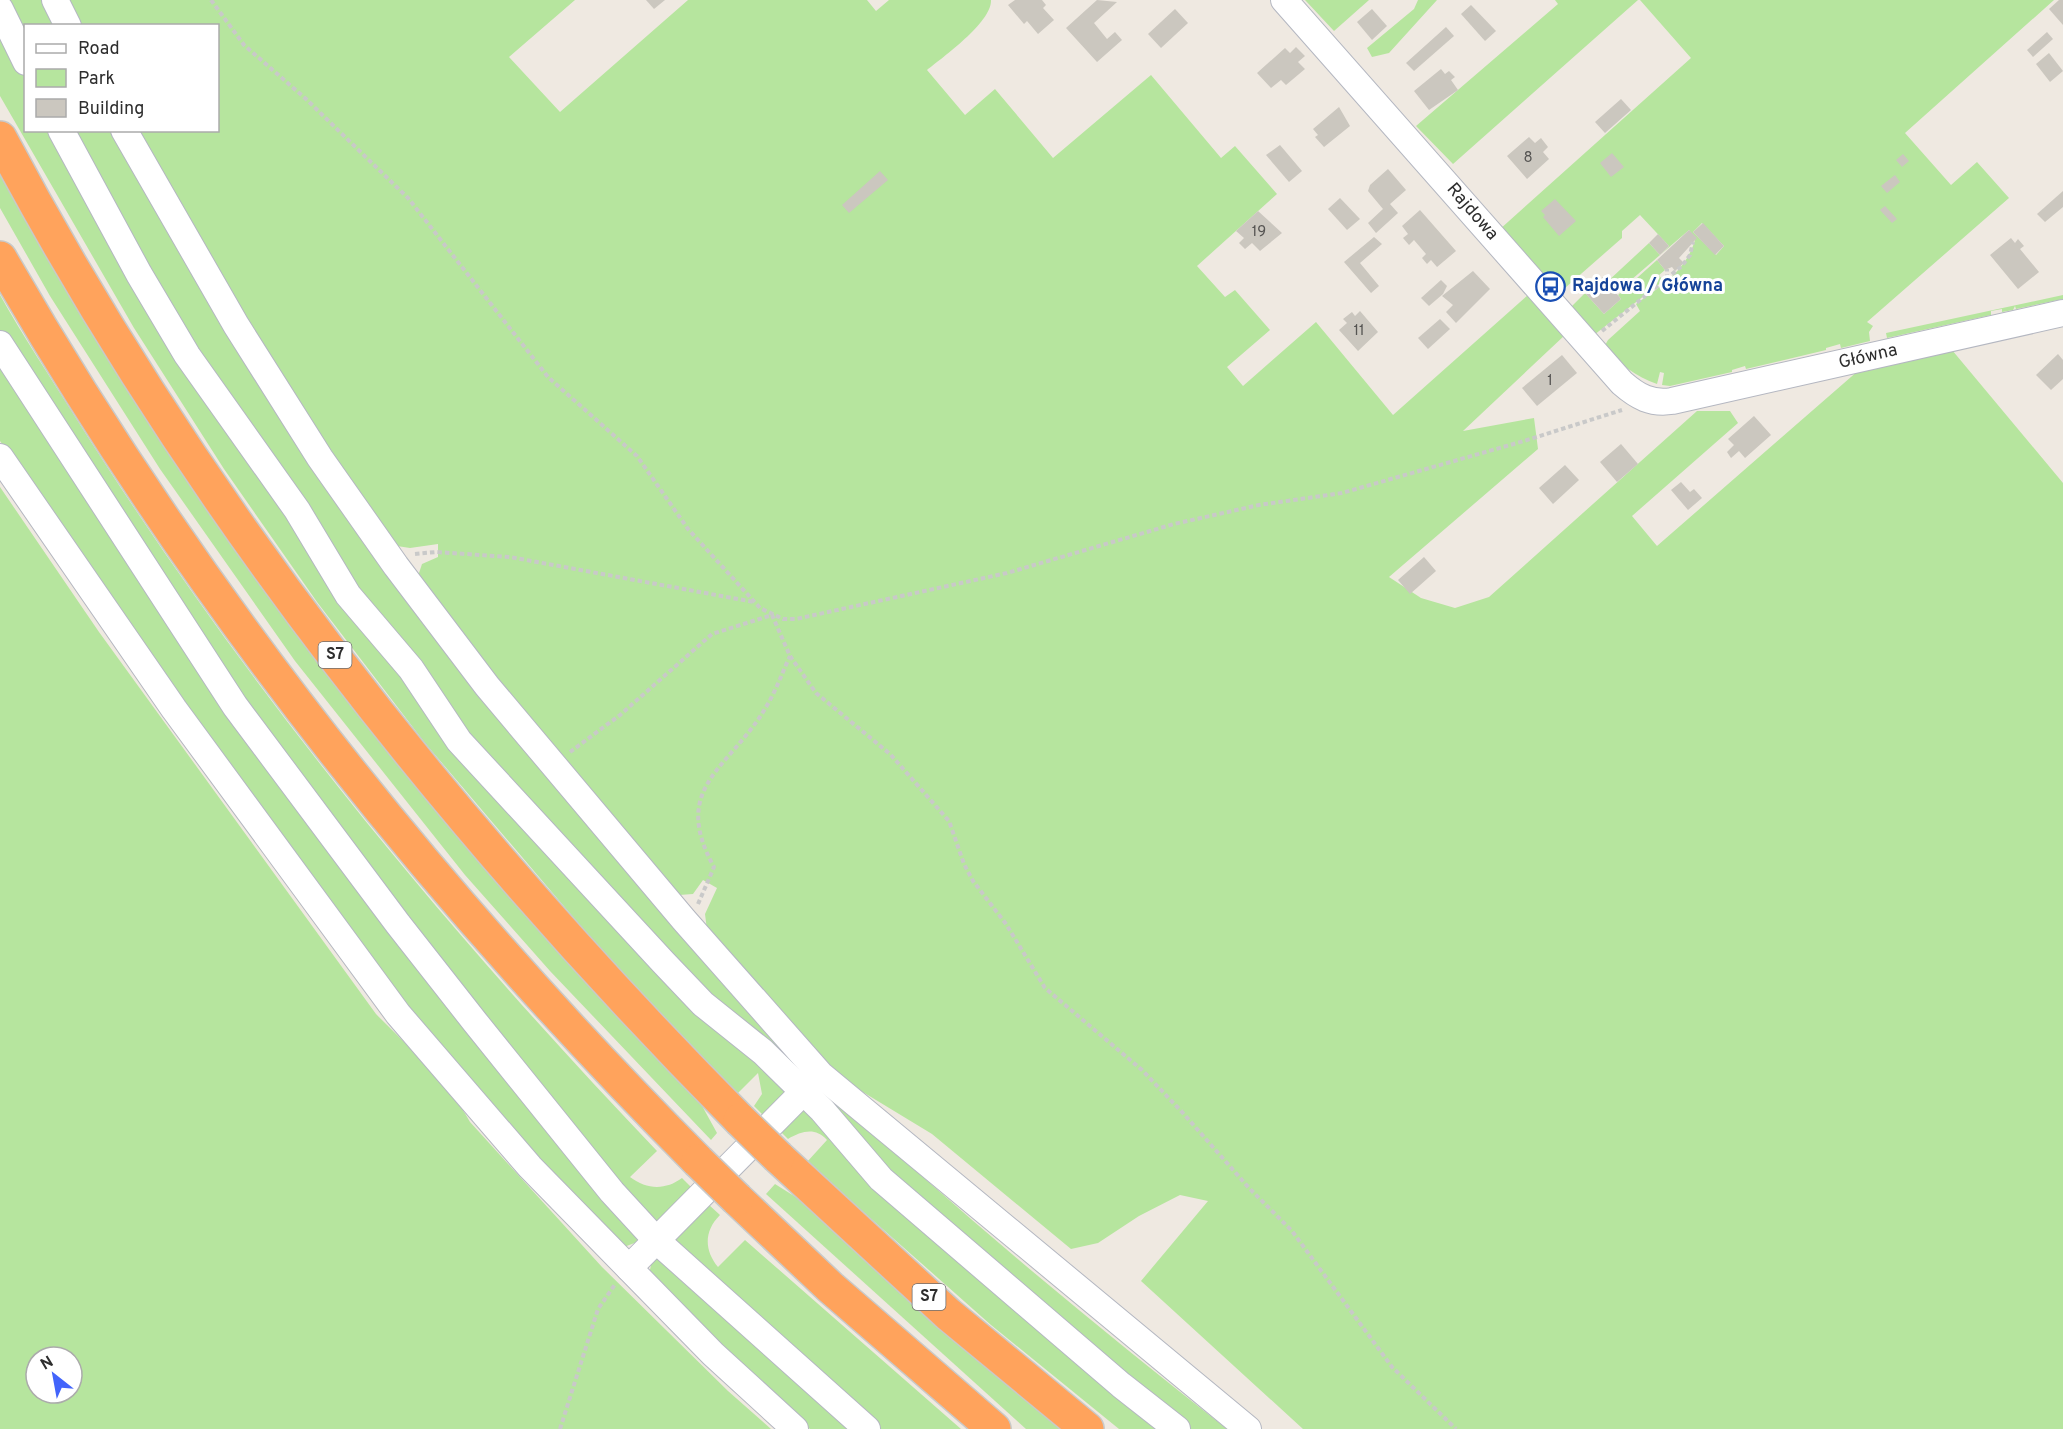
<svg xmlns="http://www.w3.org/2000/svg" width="2063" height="1429" font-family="Overpass,sans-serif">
  <rect width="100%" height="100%" fill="#efe9e1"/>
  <!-- green -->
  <g fill="#b6e59e" fill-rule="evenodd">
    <path d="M0,0H46L59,25L26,26V130L113,131L255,373L800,1070V1075L765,1117L754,1106L762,1094L758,1073L736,1095L602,951L425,743L317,602L224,469L134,328L0,96Z"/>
    <path d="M67,0H575L509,57L560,112L688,0H867L876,11L889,0H991C992,22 943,57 927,70L965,115L995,89L1053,158L1151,75L1221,158L1235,146L1277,194L1197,266L1225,297L1235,290L1270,330L1227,367L1243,386L1316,322L1393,415L1528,295L1565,335L1463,431L1534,418L1538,449L1389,577L1421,598L1455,608L1489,597L1697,411H1730L1738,423L1632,516L1657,546L1859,370L1952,350L2063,483V1429H1303L1141,1281L1208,1201L1180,1195L1139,1216L1098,1243L1071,1249L932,1134L843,1080L788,1025L707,930L705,914L717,888L703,880L693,894L679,895L532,724L418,576L422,564L438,557V544L410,548L397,546L302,411L134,131L218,130V26L80,25Z"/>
    <path d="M1305,0H1369L1334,31Z"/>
    <path d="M1418,0H1437L1389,53L1372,57L1367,48L1414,9Z"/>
    <path d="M1555,0H1638L1453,164L1416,126L1558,4Z"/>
    <path d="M1640,0H2054L1905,133L1951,185L1977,162L2009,198L1867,322L1873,326L1869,332L1870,341L1841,348L1840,344L1826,348V350L1746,369L1745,366L1732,370V372L1670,386L1662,385L1664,373L1660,372L1657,384C1636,377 1619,363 1604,347L1608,340L1640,311L1636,304C1661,286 1686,271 1695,240L1689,230L1616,293L1607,282L1649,243L1660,255L1669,246L1640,215L1622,231V238L1557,295L1555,293L1559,290L1548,277L1543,280L1499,230L1691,58ZM1702,223L1724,246L1716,255L1693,232Z"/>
    <path d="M0,165L146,407L695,1093L717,1133L711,1140L550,971L465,875L295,661L160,469L50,296L0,208Z"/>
    <path d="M1657,260L1665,270L1659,275L1663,281L1594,335L1570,308L1585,293L1604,314L1621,299L1618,295Z"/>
    <path d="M0,295C23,336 49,375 74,415C241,681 440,924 657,1151L630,1177C647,1190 666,1190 682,1178L694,1190L637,1242L624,1247L562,1185L456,1067L347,934L0,441Z"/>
    <path d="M2063,295V299L2016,309L2015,306L2013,310L2002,312V309L1991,311V315L1887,338L1886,333Z"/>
    <path d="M0,487L99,632L376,1014C410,1049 446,1078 470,1122L602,1267L728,1391L771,1429H0ZM36,1357H72V1393H36Z"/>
    <path d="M826,1095L838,1100C963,1216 1093,1324 1227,1429H1119L991,1325L807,1162L827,1140C815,1127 802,1131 788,1139L780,1131L805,1105Z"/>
    <path d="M775,1184L810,1206L1067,1429H1026L766,1194Z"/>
    <path d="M708,1204L720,1215C704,1231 704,1250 718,1267L745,1240L961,1429H810L775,1398L649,1274L652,1261Z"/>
  </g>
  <!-- building -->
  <g fill="#cbc7bf">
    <path d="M646,0H665L654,9Z"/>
    <path d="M1015,0H1042L1046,5L1043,8L1054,20L1038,34L1027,21L1024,24L1008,5Z"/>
    <path d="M1097,0L1117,2L1094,23L1107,39L1115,32L1122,40L1097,62L1066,28Z"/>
    <path d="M2059,0H2063V25L2049,9Z"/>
    <path d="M1471,5L1496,31L1485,41L1461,14Z"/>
    <path d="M1175,9L1188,23L1161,48L1148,34Z"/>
    <path d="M1372,9L1387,26L1372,40L1357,22Z"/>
    <path d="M1446,27L1454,36L1414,71L1406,63Z"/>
    <path d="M2047,32L2053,39L2033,57L2027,50Z"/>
    <path d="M1296,47L1305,56L1298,62L1305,69L1286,85L1281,80L1271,88L1257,73L1285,48L1290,53Z"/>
    <path d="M2049,53L2063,71L2050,82L2036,64Z"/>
    <path d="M1441,69L1445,74L1449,71L1455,77L1451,80L1458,90L1429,110L1414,91Z"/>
    <path d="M1621,99L1631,110L1605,133L1595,122Z"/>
    <path d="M1339,107L1350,126L1324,147L1315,137L1318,135L1313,129Z"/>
    <path d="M1529,137L1535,143L1541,138L1548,147L1543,152L1549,159L1527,179L1507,156Z"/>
    <path d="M1280,145L1302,171L1289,182L1266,155Z"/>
    <path d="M1612,153L1624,167L1611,177L1600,163Z"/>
    <path d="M1903,154L1909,161L1902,167L1896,160Z"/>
    <path d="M1388,169L1406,190L1390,204L1398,213L1376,233L1368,223L1383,209L1368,191L1370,185Z"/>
    <path d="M880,171L888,180L849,213L842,205Z"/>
    <path d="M1895,175L1900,182L1887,193L1881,186Z"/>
    <path d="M2063,191V207L2045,222L2037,214Z"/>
    <path d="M1340,198L1360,219L1347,230L1328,209Z"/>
    <path d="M1555,199L1576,221L1559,236L1543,217L1545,215L1541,211Z"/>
    <path d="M1885,206L1897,219L1892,223L1880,210Z"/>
    <path d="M1420,210L1456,251L1437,267L1431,260L1427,264L1422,258L1426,254L1414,240L1409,245L1403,238L1408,234L1402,226Z"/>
    <path d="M1258,211L1282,233L1260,251L1252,243L1245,249L1239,243L1244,238L1236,231Z"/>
    <path d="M1703,223L1724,246L1715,255L1693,232Z"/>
    <path d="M1689,230L1697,238L1679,258L1684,263L1675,271L1672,267L1665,270L1657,260Z"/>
    <path d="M1658,234L1669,246L1660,255L1649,243Z"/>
    <path d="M1374,237L1382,244L1360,263L1379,286L1371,293L1344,262Z"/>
    <path d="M2011,238L2015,243L2018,239L2024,246L2020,249L2039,272L2018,289L1990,255Z"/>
    <path d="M1473,271L1490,289L1456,323L1446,312L1453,305L1442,296Z"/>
    <path d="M1603,277L1621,299L1604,314L1585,293Z"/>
    <path d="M1441,280L1447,286L1443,294L1429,306L1421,298Z"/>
    <path d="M1360,311L1378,332L1358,351L1339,330L1347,323L1343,319L1352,312L1355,316Z"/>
    <path d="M1440,319L1450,329L1428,349L1418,338Z"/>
    <path d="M2058,354L2063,360V379L2051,390L2036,375Z"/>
    <path d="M1562,355L1577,373L1537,406L1522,388Z"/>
    <path d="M1754,416L1771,435L1745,458L1739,451L1731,458L1727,452L1734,445L1728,439Z"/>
    <path d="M1621,444L1638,464L1617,482L1600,462Z"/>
    <path d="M1565,465L1579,480L1553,504L1539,488Z"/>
    <path d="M1681,482L1690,492L1694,489L1702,498L1688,510L1671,490Z"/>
    <path d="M1424,557L1436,571L1410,594L1398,580Z"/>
  </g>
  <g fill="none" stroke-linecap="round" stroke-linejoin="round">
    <defs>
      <g id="minor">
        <path d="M55,0L68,26"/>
        <path d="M1284,0L1622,383C1638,397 1651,404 1672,401L2063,313"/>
        <path d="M0,9L26,62"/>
        <path d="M61,130L139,274L187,355L297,510L348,595L411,669L459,741L663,962L703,1004L763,1052L822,1110L881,1179L1121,1385L1177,1429"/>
        <path d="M124,130L236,325L320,458L396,566L487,686L684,920L821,1075L1248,1429"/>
        <path d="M0,344L235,706L398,924L475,1022L612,1192L657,1241L867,1429"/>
        <path d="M0,457L174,709L398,1014L530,1167L713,1354L795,1429"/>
        <path d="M629,1268L814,1081"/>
      </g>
      <g id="highway">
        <path d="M0,138C192,501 452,829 740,1120"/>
        <path d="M0,258C190,589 429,891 698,1161"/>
        <path d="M778,1157L948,1314L1087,1429"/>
        <path d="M737,1199L830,1287L994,1429"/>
      </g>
    </defs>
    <!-- minor casing -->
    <use href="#minor" stroke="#b4b7c1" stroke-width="28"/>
    <!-- highway casing -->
    <use href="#highway" stroke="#c9c9c9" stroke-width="36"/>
    <!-- path -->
    <g stroke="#c9c9c9" stroke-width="4" stroke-dasharray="4.5 3" stroke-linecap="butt">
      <path d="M211,0L244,45L306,99L408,198L548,377L637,456L688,529L760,608L783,619H796L1007,573L1174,524L1259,505L1342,493L1524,441L1622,410"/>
      <path d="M1667,279V269"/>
      <path d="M1602,331L1682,266L1690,255L1693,242"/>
      <path d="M415,554L436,552L510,557L754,602"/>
      <path d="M570,752L620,715L712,634L772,615L790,656L816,693L890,754L949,821L964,864L973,881L1006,924L1045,988L1142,1070L1182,1112L1249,1188L1292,1231L1392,1367L1456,1429"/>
      <path d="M698,904L714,867C669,786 731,768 766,707C776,691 782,673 790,656"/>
      <path d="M560,1429L598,1309L616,1283"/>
    </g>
    <!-- minor -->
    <use href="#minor" stroke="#fff" stroke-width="26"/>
    <!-- highway -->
    <use href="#highway" stroke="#ffa35c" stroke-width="33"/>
    <defs>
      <g id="highway-bridge">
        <path d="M740,1120L778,1157"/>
        <path d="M698,1161L737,1199"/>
      </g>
    </defs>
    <!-- highway-bridge casing -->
    <use href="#highway-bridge" stroke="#c9c9c9" stroke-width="36" stroke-linecap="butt"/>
    <!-- highway-bridge -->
    <use href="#highway-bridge" stroke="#ffa35c" stroke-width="33"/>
  </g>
  <!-- icons -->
  <defs>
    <symbol id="bus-ring" viewBox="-11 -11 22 22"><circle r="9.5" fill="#fff" stroke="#1a4fb4" stroke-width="1.5"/><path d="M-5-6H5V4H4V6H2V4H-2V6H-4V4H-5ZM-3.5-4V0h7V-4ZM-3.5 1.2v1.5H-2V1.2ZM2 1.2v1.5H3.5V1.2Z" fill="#1a4fb4"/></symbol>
  </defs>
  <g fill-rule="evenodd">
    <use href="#bus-ring" x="1534" y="270" width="33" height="33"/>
  </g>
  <g text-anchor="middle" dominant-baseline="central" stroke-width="6" stroke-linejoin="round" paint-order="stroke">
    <!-- number labels -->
    <g font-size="15" fill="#555452">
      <text x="1528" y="158">8</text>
      <text x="1259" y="232">19</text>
      <text x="1359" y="331">11</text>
      <text x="1550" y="381">1</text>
    </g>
    <!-- shield labels -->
    <g fill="#fff" stroke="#6d6d6d" stroke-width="1.5">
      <rect x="318.5" y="642" width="33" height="26" rx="4.5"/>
      <rect x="912.5" y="1284" width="33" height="26" rx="4.5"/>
    </g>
    <g font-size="16" font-weight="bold" fill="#2e2e2e">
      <text x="335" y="655">S7</text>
      <text x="929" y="1297">S7</text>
    </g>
    <!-- street labels -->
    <g font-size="18" fill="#2e2e2e" stroke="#fff">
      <text transform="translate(1472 212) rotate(49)">Rajdowa</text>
      <text transform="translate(1868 357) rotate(-13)">Główna</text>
    </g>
    <!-- transit labels -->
    <g font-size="18" font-weight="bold" fill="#164399" stroke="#fff" text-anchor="start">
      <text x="1572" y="286">Rajdowa / Główna</text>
    </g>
  </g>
  <!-- legend -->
  <rect x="24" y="24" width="195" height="108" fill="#ffffff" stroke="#ababab" stroke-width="1.5"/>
  <rect x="36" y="44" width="30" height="9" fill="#ffffff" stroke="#ababab" stroke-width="1.5"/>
  <text x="78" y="54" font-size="18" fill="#2e2e2e">Road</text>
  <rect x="36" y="69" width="30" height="18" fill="#b6e59e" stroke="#ababab" stroke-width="1.5"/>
  <text x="78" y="84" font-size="18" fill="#2e2e2e">Park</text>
  <rect x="36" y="99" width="30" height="18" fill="#cbc7bf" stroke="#ababab" stroke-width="1.5"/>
  <text x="78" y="114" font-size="18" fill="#2e2e2e">Building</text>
  <!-- north arrow -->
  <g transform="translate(54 1375) rotate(329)"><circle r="28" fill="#ffffff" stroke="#ababab" stroke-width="1.5"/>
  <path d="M0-4.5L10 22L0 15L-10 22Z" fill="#4264fb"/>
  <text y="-9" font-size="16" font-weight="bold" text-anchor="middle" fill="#2e2e2e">N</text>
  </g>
</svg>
